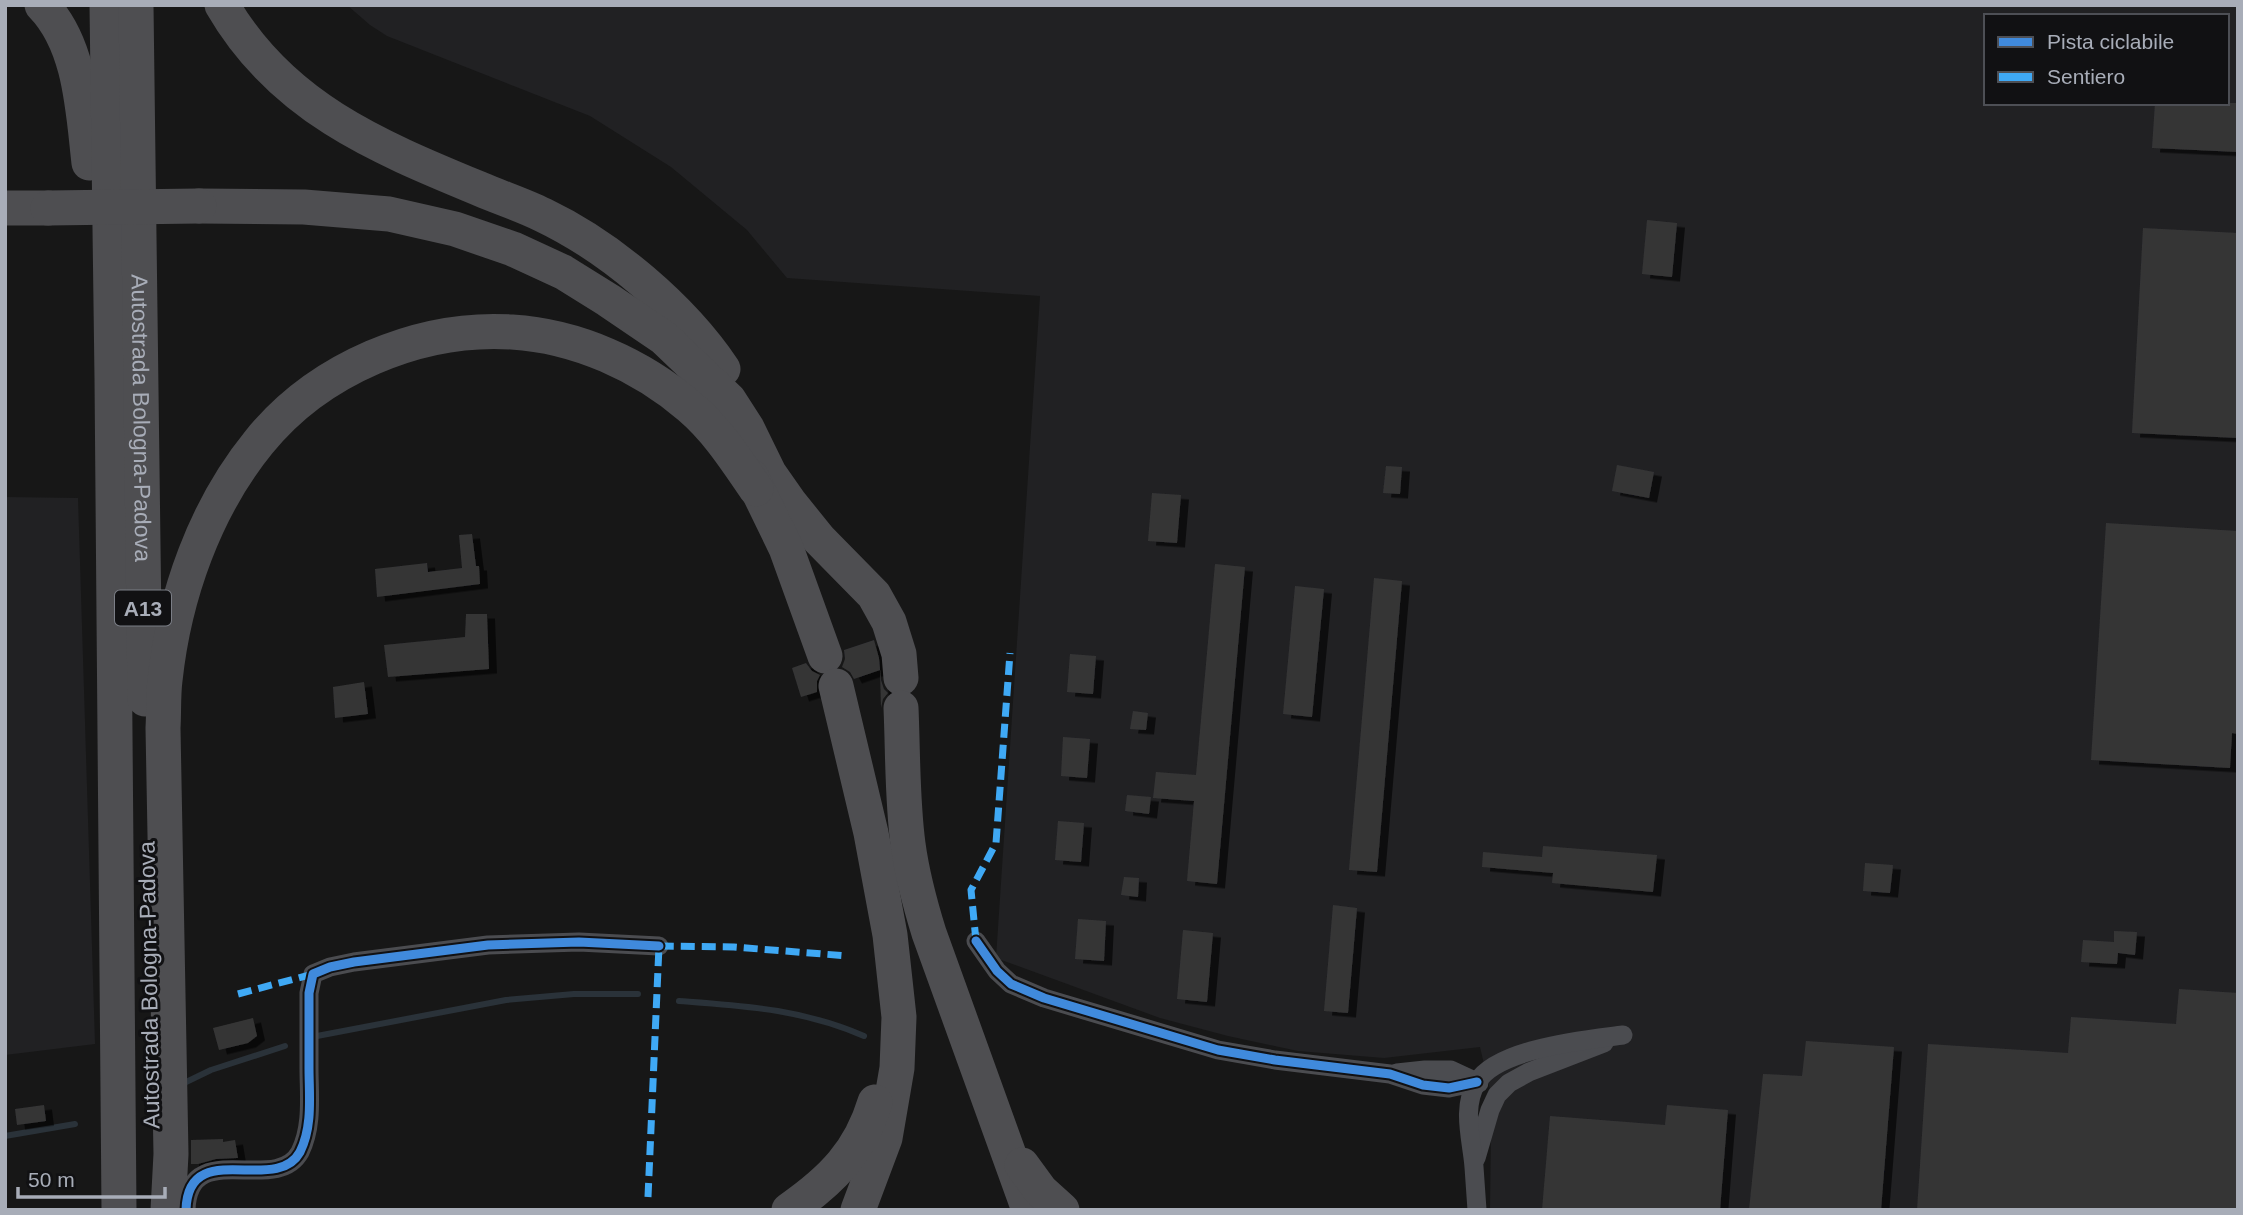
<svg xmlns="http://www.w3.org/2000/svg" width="2243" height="1215" font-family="Helvetica,sans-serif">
  <defs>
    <filter id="shadow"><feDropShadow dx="8" dy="4.5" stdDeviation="0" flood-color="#0009"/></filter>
  </defs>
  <rect width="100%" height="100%" fill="#171717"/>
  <!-- built -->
  <g fill="#212123" fill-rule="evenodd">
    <path d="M347,5H2238V1210H1490L1491,1133L1497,1119L1480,1047L1384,1058L1298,1051L1228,1036L1160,1018L996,958L1040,296L787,278L747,230L671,167L590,116L387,36L370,25ZM1986,16H2227V103H1986Z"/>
    <path d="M5,497L78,498L95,1044L5,1055Z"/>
  </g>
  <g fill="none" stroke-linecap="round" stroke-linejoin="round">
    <!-- stream -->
    <g stroke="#2a3239" stroke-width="6">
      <path d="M679,1001C745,1006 802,1009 864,1036"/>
      <path d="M317,1036L506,1000L574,994H638"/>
      <path d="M182,1084L211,1070L285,1046"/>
      <path d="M5,1136L75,1124"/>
    </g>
  </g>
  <!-- building -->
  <g fill="#353536" filter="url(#shadow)">
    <path d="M2155,103H2238V152L2152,148Z"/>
    <path d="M1647,220L1677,223L1672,277L1642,274Z"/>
    <path d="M2143,228L2238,233V438L2132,433Z"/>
    <path d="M1617,465L1654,472L1649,498L1612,491Z"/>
    <path d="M1386,466L1402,467L1400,494L1383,493Z"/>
    <path d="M1152,493L1181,495L1177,543L1148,541Z"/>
    <path d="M2106,523L2238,531V734L2232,733L2230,768L2091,760Z"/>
    <path d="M472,534L476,566H479L480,584L377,597L375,569L427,563L428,572L462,568L459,535Z"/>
    <path d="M1215,564L1245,567L1217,884L1187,881L1194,801L1153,798L1156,772L1196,775Z"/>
    <path d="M1374,578L1402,581L1377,872L1349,870Z"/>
    <path d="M1295,586L1324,589L1312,717L1283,714Z"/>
    <path d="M466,614H487L489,669L388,677L384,645L465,637Z"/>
    <path d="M874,640L879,658L881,680L884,689L888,693L883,699L881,708L880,670L854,679L850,672L842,667L845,659L844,650Z"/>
    <path d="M1070,654L1096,656L1093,694L1067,692Z"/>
    <path d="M806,663L812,671L820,675L817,681V692L801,697L792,668Z"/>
    <path d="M364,682L368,714L335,718L333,687Z"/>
    <path d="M1133,711L1148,713L1146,730L1130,729Z"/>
    <path d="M1063,737L1090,739L1087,778L1061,776Z"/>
    <path d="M1127,795L1151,797L1149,814L1125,811Z"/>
    <path d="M1058,821L1084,823L1081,862L1055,860Z"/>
    <path d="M1543,846L1657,855L1653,892L1552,883L1553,873L1482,867L1483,852L1542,857Z"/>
    <path d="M1865,863L1893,865L1890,893L1863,891Z"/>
    <path d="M1124,877L1139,878L1138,897L1121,895Z"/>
    <path d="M1333,905L1357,908L1348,1013L1324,1011Z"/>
    <path d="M1078,919L1106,921L1104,961L1075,959Z"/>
    <path d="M1183,930L1213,933L1207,1002L1177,999Z"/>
    <path d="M2114,931L2137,932L2135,955L2118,953L2117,964L2081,962L2083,940L2114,942Z"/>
    <path d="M2179,989L2238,993V1210H1917L1928,1044L2068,1053L2071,1017L2176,1024Z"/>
    <path d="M253,1018L257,1036L248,1043L219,1050L213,1028Z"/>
    <path d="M1806,1041L1894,1047L1881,1210H1749L1763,1074L1802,1076Z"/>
    <path d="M44,1105L46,1121L17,1125L15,1109Z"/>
    <path d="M1667,1105L1728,1110L1720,1210H1542L1550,1116L1665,1125Z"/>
    <path d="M223,1139V1142L235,1140L238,1158L216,1159L198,1164H191V1140Z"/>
  </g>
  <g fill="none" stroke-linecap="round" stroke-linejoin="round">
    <!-- street -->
    <g stroke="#4b4c50" stroke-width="19">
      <path d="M976,941L997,971L1011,984L1044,998L1218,1050L1275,1060L1390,1074L1423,1085L1449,1088L1477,1082"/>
      <path d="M1397,1073L1425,1070H1451L1479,1083"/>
      <path d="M1476,1158L1490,1110L1497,1095L1509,1083L1529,1072L1604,1043"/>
      <path d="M186,1210C188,1136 276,1196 300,1152C313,1126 309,1095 309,1068C309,1043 309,1018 309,993L313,974L330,967L354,962L488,945L579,942L659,946"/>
      <path d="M1477,1210C1476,1195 1475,1181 1474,1167C1472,1140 1461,1108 1477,1082C1498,1048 1586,1040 1623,1035"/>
    </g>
    <!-- highway -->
    <g stroke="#4e4e51" stroke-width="35">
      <path d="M42,5C81,45 83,111 89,163"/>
      <path d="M107,5L112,378L119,1210"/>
      <path id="s1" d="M136,5L145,699"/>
      <path d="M222,5C281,107 376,146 480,189C501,198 523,205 543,215C610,247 682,308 723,369"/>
      <path d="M199,206L304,207L389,214L455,229L513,249L563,272L608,300L664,338L729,400L747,428L769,473L790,503L819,539L874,595L889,622L899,654L901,678"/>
      <path d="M5,208H48"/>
      <path d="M751,476L786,548L825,656"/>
      <path d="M836,686L871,833L890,935L899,1017L897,1068L885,1138L858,1210"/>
      <path d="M901,708C903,753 902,799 908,844C912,874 920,904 929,933L1029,1210"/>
      <path d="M1022,1165L1041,1191L1062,1210"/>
      <path d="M168,1210L171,1154L163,728C164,712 163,696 165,680C174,596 205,508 259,442C318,369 419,326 512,332C577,336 641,365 690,407C717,430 736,460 756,489"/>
      <path d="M789,1210C832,1180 860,1152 875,1102"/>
    </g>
    <!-- highway-bridge -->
    <path stroke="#4e4e51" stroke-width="35" d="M48,208L199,206"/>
    <!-- quiet -->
    <g stroke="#3fa9f5" stroke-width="7" stroke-dasharray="14 7" stroke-linecap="butt">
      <path d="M976,941L971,890L996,843L1010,653"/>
      <path d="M238,994L313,974"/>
      <path d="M648,1197L659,946L734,947L848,956"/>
    </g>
    <defs>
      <g id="cycleway">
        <path d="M976,941L997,971L1011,984L1044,998L1218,1050L1275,1060L1390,1074L1423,1085L1449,1088L1477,1082"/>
        <path d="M186,1210C188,1136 276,1196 300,1152C313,1126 309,1095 309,1068C309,1043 309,1018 309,993L313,974L330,967L354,962L488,945L579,942L659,946"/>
      </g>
    </defs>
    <!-- cycleway casing -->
    <use href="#cycleway" stroke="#111113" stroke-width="13"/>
    <!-- cycleway -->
    <use href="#cycleway" stroke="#408adc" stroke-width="9"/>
  </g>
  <g text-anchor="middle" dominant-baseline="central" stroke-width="6" stroke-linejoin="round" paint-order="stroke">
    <!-- shield labels -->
    <rect fill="#111113" stroke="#7b7e86" stroke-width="2" x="115" y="590.5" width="56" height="35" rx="5"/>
    <g font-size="21" font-weight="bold" fill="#a8adb8">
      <text x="143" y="608">A13</text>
    </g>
    <!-- street labels -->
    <g font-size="23" fill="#a8adb8" stroke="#111113">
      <text stroke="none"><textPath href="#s1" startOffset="413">Autostrada Bologna-Padova</textPath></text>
      <text transform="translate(149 985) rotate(-91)">Autostrada Bologna-Padova</text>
    </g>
  </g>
  <!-- border -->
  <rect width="2243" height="1215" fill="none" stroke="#a8adb8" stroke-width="14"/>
  <!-- legend -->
  <rect x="1984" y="14" width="245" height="91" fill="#111113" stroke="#4d4f55" stroke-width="2"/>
  <rect x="1998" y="37" width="35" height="10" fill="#408adc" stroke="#4d4f55" stroke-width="2"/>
  <text x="2047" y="49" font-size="21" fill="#a8adb8">Pista ciclabile</text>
  <rect x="1998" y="72" width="35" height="10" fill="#3fa9f5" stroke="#4d4f55" stroke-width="2"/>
  <text x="2047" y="84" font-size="21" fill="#a8adb8">Sentiero</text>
  <!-- scale -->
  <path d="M18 1187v10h147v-10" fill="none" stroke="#a8adb8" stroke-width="3.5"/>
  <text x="28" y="1187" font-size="21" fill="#a8adb8" stroke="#111113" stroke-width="5" paint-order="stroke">50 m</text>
</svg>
